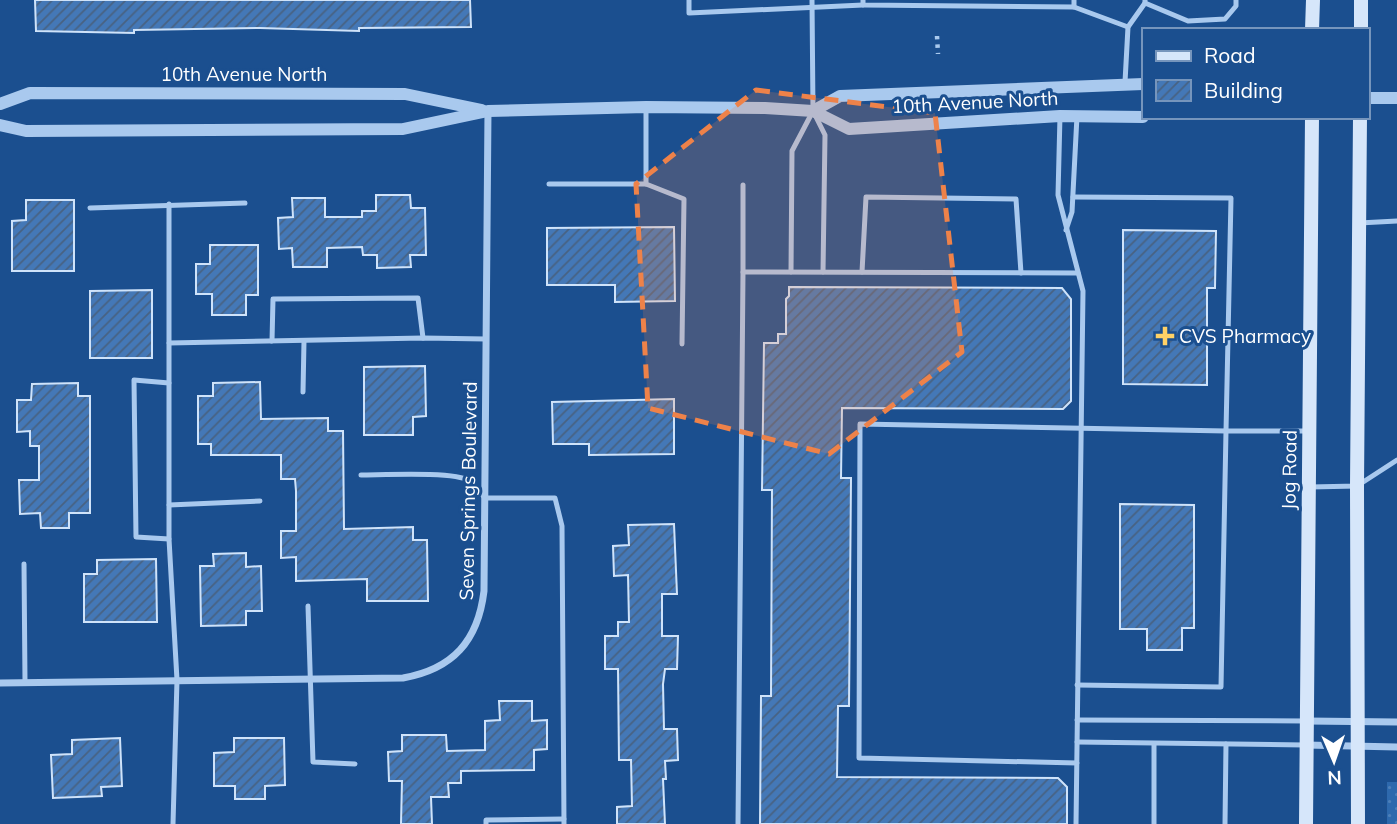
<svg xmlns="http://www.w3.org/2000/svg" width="1397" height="824" font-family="Mulish,sans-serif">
  <defs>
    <pattern id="park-dots" width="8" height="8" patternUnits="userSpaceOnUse" patternTransform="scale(1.75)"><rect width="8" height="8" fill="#2e69ad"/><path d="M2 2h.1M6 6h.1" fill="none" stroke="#4d80b9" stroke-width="1.8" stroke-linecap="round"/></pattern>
    <pattern id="building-hatch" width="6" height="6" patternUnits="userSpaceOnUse" patternTransform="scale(1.75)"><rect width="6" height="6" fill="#4478b7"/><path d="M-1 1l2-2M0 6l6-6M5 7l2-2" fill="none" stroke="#486282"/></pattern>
  </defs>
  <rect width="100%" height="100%" fill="#1b4f8f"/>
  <!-- park -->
  <rect fill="url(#park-dots)" x="1387" y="782" width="10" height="42"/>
  <!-- building -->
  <g fill="url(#building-hatch)" stroke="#cfe3fa" stroke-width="2">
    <path d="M35,0H470L471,27L359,28V31L260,28L134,30V33L36,31Z"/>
    <path d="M376,195H410L411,208H425L426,255H410L411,267L377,268V255H363L362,247L327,248V267H293L292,248L279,249L278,218L293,217L292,198H325V217H362V211H376Z"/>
    <path d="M26,200H74V271H12V221L26,220Z"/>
    <path d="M674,227L675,301L615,302V285H547V228Z"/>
    <path d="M1123,230L1216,231L1215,288H1207V385L1123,384Z"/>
    <path d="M210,245H258V295H246V315H212V294H196V264H210Z"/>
    <path d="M789,287L1062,288L1071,299V401L1063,409L842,408L841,478H851L849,706H838L837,777L1058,778L1067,787V824H760L761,696H771L772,490H762L764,343H778V334H786V299L789,296Z"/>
    <path d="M152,290V358H90V291Z"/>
    <path d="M425,366L426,416L413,417V435H364V367Z"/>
    <path d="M260,382L261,419L328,418V431H343L344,529L413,527V540H427L428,601H367V579L296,581V557L281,558V531H296V491L295,479H281V455H211V444H198V396H213V383Z"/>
    <path d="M78,383V396H90V513H69V528H41L40,513L20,514L19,480H39V446H30V431L17,432V400H31L32,384Z"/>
    <path d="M674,399V454L589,455V444H553L552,402Z"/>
    <path d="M1120,504L1194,505V628H1182V650H1147V629H1120Z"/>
    <path d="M674,524L677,594H662V636H678L677,669H665L663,684L664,729H677L678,760L665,761L666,779H663L665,824H617V807L632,806L631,760H619L618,669H605V636H618V622H629L628,575L614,576L613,546L629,545L628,525Z"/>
    <path d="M246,553V567L261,566L262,611H246V625L201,626L200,566H214L213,554Z"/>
    <path d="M156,559L157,622H84V574H97V560Z"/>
    <path d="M499,701H532V721L547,720V749L534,750V770L461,771V783H448L449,797H431L432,824H401L402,781H389L388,752L402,751V735H446L447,751L485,750V721L500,720Z"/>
    <path d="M120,738L122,786L101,787L102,796L53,798L51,755L72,754V740Z"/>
    <path d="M234,738H284L285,785L265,786V799H235V786H214V753L234,752Z"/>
  </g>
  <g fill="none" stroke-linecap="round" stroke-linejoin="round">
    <!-- path -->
    <path stroke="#a9c9ee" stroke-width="4.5" stroke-dasharray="3.5 5" stroke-linecap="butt" d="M937,36L938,54"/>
    <!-- service -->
    <g stroke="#a9c9ee" stroke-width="5">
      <path d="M689,0V13L863,5"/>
      <path d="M812,0L813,111L825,135L823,272"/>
      <path d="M863,0V5L1074,7V0"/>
      <path d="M1145,0V3L1188,21L1225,19L1236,6V0"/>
      <path d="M1074,7L1128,27"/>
      <path d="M1125,82L1128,27L1145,3"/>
      <path d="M646,107V184L684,199L682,344"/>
      <path d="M1060,116L1058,195L1083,291L1076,824"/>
      <path d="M549,184H646"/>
      <path d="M743,185V272"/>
      <path d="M1073,197L1231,198L1226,431L860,424L859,758L1077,763"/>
      <path d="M169,204V539L177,680L173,824"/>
      <path d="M90,208L245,203"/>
      <path d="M1359,223L1397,221"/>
      <path d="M1066,230L1072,212L1077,116"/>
      <path d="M791,272L792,151L813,111"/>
      <path d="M862,272L866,197L1016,199L1021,273"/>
      <path d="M272,341L273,299L418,298L423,338"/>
      <path d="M169,343L423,338L486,339"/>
      <path d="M169,383L134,380L136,537L169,539"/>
      <path d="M303,392L304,341"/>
      <path d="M361,475C382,475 455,471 470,481C476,485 480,493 485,498H555L562,526L564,824"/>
      <path d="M1310,487L1357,486L1397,460"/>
      <path d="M169,505L260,501"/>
      <path d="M24,564L25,682"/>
      <path d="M308,606L313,762L355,764"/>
      <path d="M1077,685L1221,687L1226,431H1306"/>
      <path d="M1077,720L1306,721"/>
      <path d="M1077,742L1305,745"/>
      <path d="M486,824V820L564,819"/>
      <path d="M738,824L743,272L1078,273"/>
      <path d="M1154,824V744"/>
      <path d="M1225,824L1226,744"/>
    </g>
    <!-- minor -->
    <g stroke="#a9c9ee" stroke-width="7">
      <path d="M0,683L403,678C453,669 478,641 484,591L488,111"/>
      <path d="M1307,721L1397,722"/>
      <path d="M1306,745L1397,747"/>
    </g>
    <!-- tertiary -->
    <g stroke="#a9c9ee" stroke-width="12">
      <path d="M1367,98H1397"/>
      <path d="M0,104L30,93L405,94L482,110"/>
      <path d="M813,111L840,96L1143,84"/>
      <path d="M0,125L26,131L403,129L488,111L646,107L765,108L813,111L849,129L1060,116L1143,117"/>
    </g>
    <!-- secondary -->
    <g stroke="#d6e6fa" stroke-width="14">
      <path d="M1312,30L1313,0"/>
      <path d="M1361,30V0"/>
      <path d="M1306,824L1312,117"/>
      <path d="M1358,824L1357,486L1360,117"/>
    </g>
  </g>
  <!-- marked area -->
  <path fill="#ee8249" fill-opacity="0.2" stroke="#ee8249" stroke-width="5" stroke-dasharray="14 9" stroke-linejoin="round" d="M756,90L935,113L962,352L829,454L648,408L636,184Z"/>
  <!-- markers -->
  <path fill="#ffd166" stroke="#1b4f8f" stroke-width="2.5" d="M1161.5 325.5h7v7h7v7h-7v7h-7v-7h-7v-7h7z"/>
  <g text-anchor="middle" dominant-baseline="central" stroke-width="6" stroke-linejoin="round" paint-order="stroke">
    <!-- street labels -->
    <g font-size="19" fill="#fff" stroke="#1b4f8f">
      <text x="244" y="74">10th Avenue North</text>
      <text transform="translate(975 102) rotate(-3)">10th Avenue North</text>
      <text transform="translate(1289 470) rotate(-89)">Jog Road</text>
      <text transform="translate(468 491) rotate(-89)">Seven Springs Boulevard</text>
    </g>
    <!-- poi labels -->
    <g font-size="19" fill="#fff" stroke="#1b4f8f" text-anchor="start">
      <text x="1179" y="336">CVS Pharmacy</text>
    </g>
  </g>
  <!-- legend -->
  <rect x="1142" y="28" width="228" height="91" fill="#1b4f8f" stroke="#7695bc" stroke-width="2"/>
  <rect x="1156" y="51" width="35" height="10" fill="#d6e6fa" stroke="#7695bc" stroke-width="2"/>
  <text x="1204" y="63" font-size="21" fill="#ffffff">Road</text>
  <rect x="1156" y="80" width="35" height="21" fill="url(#building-hatch)" stroke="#7695bc" stroke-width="2"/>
  <text x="1204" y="98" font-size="21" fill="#ffffff">Building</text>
  <!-- north arrow -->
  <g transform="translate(1334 761) rotate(178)" stroke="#1b4f8f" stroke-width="5" paint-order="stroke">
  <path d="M0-5L12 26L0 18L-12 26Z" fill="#ffffff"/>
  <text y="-10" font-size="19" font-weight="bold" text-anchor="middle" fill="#ffffff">N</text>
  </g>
</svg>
